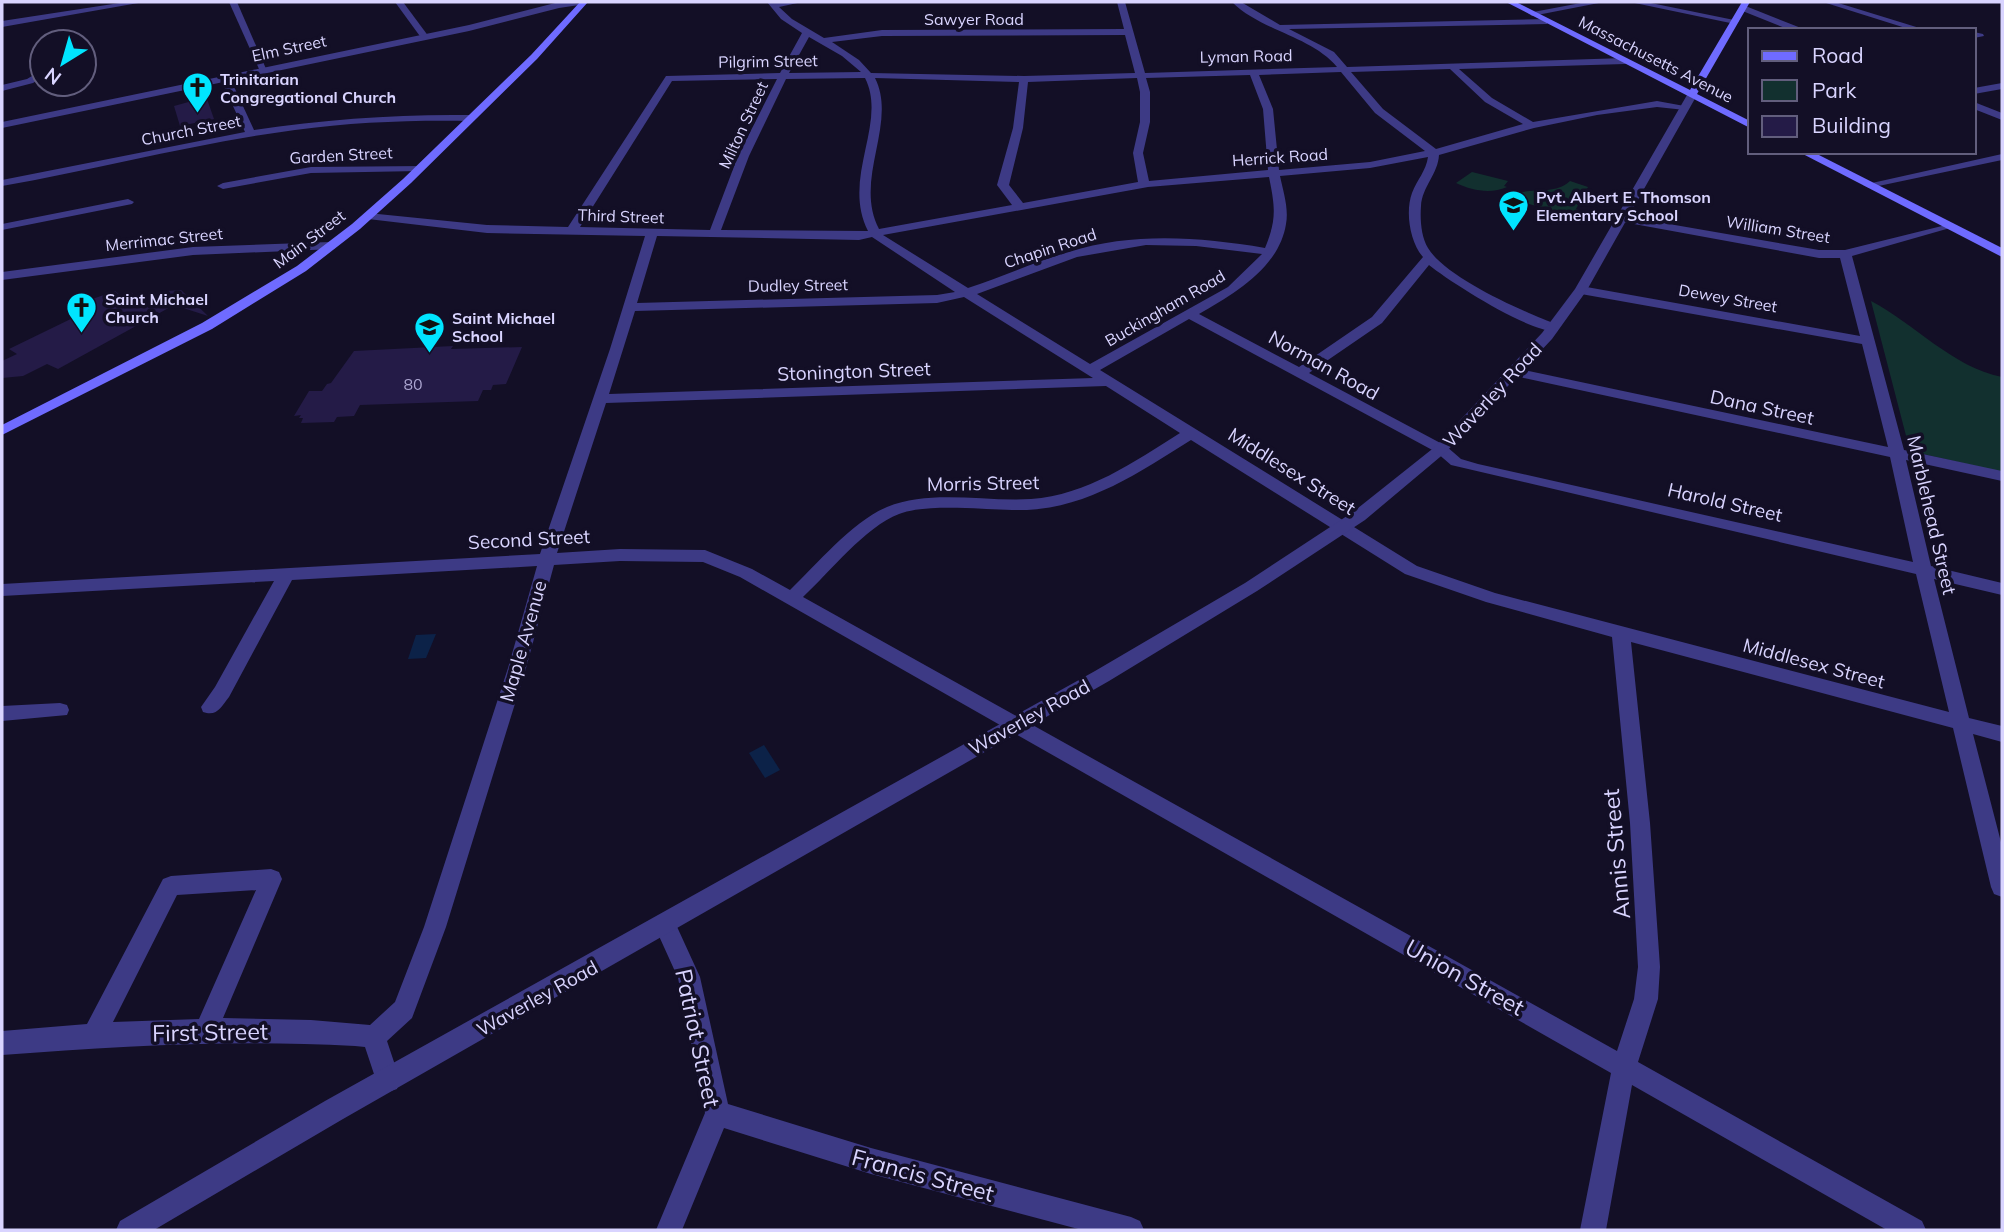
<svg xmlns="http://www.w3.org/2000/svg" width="2004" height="1232" font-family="Mulish,sans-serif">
  <rect width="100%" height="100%" fill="#130f26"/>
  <!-- green -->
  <g fill="#12302f">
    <path d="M1472,172L1508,181L1504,186L1507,187C1491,194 1473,191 1456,183Z"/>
    <path d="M1570,181L1588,187L1576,209L1579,210L1575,216L1529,204L1522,211L1501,206C1523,179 1549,200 1570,181Z"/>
    <path d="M1871,301C1915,324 1952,367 2002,377V472L1910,451Z"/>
  </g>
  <!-- water -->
  <g fill="#0c2248">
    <path d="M436,634L426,658L408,659L416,635Z"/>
    <path d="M764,745L780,770L765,778L749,753Z"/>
  </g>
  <!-- building -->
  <g fill="#241b47">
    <path d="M203,98L207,99L214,119L180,126L174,106Z"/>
    <path d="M181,290L208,316L174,305L58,369L47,364L23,376L2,378V361L17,354L9,349L81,314L75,310L85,305L81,303L115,291L120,295L129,291L144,301L166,291Z"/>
    <path d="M453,346L451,349L522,347L506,384L493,385L491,390H483L478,401L360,405L354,416L337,417L334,422L301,423L303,418H299L301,415L294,416L309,391H322L327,384L331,383L354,351Z"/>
  </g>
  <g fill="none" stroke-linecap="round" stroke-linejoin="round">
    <!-- minor -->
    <g fill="#3d3a85" fill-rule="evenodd">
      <path d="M126,2H144L2,27V21Z"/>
      <path d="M229,2H237L267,71L259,69Z"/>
      <path d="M395,2H403L429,37L428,39H422Z"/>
      <path d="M767,2H802L779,7L792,19L824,38L882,30L1124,29L1117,2H1125L1145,73L1337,67C1311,36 1261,31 1232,2H1241L1280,25L1550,19L1547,24L1289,29L1334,52L1347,67L1625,58L1630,61L1625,64L1459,69L1492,98L1533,122L1657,101L1690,107L1685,110L1657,107L1597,115L1534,128L1439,155C1438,174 1422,187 1421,206C1420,219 1421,237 1428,248C1446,278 1524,312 1558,325V331C1533,335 1450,282 1429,265L1382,323L1309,373L1446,446L1461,459L1478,464L1913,562L1890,457L1515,376L1508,372L1515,368L1888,447L1862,344L1581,294L1575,290L1581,286L1860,336L1840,258H1819L1623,222L1617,219L1623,216L1819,250H1845L1950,224V228L1852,256L1904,450L2002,471V481L1906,460L1931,566L2002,583V595L1934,579L1969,718L2002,726V742L1973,734L2002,846V897L1994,894L1991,887L1953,728L1631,642L1650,823L1660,967L1658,999L1638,1062L1922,1221L1926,1230H1887L1632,1085L1606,1230H1580L1611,1073L740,577L703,562L620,561L554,565L526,668L446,927L412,1018L387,1041L400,1080L397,1089L388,1092L379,1089L365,1047L355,1046C236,1039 120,1046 2,1055V1031L87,1024L163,879L171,876L271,869L279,872L282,879L223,1018L311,1020L370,1025L395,1002L424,927L508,668L537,566L292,580L229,697C221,707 217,717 203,712L201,707L215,687L274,581L2,596V584L540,554L610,349L645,236L487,233L368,219L362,216L368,213L487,225L568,227L666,76L780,73L802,33L781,19ZM1125,35L1135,73L1024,76L871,73L859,60L832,42L882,36ZM809,37L842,56L861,72L789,73ZM1450,69L1485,102L1523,124L1436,149L1383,109L1351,72ZM1341,72L1375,113L1425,151L1370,162L1279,170L1273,109L1259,75ZM1250,75L1263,109L1268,170L1149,181L1143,153L1150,122V92L1146,78ZM865,78C888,123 841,178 868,231L721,230L749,156L786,79ZM875,78L1019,82L1013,128L997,185L1012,205L879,229C853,179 898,124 875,78ZM1137,78L1140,92V122L1133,153L1138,182L1023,203L1009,185L1023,128L1028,82ZM777,79L738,156L710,230L580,227L672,81ZM1428,157C1426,171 1417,180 1412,193C1405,212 1410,242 1423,257L1372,317L1299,367L1199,314C1234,294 1279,268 1286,224C1289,208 1283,191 1280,176L1370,168ZM1269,177C1275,207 1277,219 1265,248C1199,237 1133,232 1069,252C1034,262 1002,277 968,288L883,235L1148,187ZM657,236L859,240L872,237L955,292L937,295L637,303ZM1146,245L1196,246L1262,254L1228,287L1090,364L977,294L1077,257ZM964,297L1093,378L609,394L635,311L937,303ZM1189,319L1436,452L1451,465L1916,574L1949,712L1495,593L1417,566L1100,370ZM1106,386L1180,433C1134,462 1087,495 1031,499C984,502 931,489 887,507C853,521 817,564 790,590L752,569L705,550L620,549L557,553L606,403ZM1191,440L1405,574L1486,602L1612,637L1630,823L1638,967L1634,999L1617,1051L803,597C830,572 865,527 899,514C931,502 991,511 1027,510C1089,507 1140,472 1191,440ZM256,890L199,1019L113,1022L177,895Z"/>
      <path d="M1586,2H1604L1532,16L1528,13Z"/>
      <path d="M1630,2H1646L1739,21L1735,24Z"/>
      <path d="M1823,2H1835L1926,30H1912Z"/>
      <path d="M1743,5L1801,28L1802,30H1790L1740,10Z"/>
      <path d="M1974,32L1983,34L1984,36L1974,38Z"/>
      <path d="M42,70V77L33,83L2,91V85L27,79Z"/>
      <path d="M225,75L230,78L254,130C327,119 398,114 471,115L476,118L471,121C412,120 354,122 295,130C196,143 100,169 2,186V180L245,132L220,78Z"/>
      <path d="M2002,83V89L1974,94V88Z"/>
      <path d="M1974,102L2002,113V120L1974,109Z"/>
      <path d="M2002,154V160L1869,188L1863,185Z"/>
      <path d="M424,166L425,168L420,171L311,173L223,189L217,186L223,183L311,167Z"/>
      <path d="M128,199L134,202L132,204L2,230V224Z"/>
      <path d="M330,242L336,246L334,249L193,255L2,280V272L193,247Z"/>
      <path d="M60,703L67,705L69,710L67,715L2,721V706Z"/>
      <path d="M665,915L673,918L700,977L728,1104L871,1148L1131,1217L1140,1221L1144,1230H1082L871,1174L724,1128L682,1230H656L705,1113L678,978L654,925L657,918Z"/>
    </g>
    <!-- tertiary -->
    <g fill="#3d3a85" fill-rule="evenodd">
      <path d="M559,2L586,4L559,8L469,31L2,128V122L469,25Z"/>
      <path d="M1692,92L1697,95L1587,290L1552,339L1446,452L1365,520L1257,591L1109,681L343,1119L154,1230H116L120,1221L325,1101L1095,671L1245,583L1353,512L1436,446L1542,333L1575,289L1687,95Z"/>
    </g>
    <!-- secondary -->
    <g fill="#6f6bff" fill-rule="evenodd">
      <path d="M580,2H588L537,59L411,183L360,229L306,271L212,329L2,435V425L202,323L297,266L352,224L403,179L531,55Z"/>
      <path d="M1506,2H1516L1690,90L1742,2H1750L1697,94L1750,121V128Z"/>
      <path d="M1799,152H1813L2002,248V257Z"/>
    </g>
  </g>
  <!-- icons -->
  <defs>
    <symbol id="church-pin" viewBox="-11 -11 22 30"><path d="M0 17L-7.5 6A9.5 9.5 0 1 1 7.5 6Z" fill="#00e5ff" stroke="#130f26"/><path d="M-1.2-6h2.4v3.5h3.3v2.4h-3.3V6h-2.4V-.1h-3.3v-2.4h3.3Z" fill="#111"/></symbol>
    <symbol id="school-pin" viewBox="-11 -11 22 30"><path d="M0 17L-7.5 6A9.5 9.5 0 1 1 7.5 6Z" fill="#00e5ff" stroke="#130f26"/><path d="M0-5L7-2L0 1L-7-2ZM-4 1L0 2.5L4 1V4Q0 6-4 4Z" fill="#111"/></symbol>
  </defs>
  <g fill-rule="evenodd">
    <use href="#church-pin" x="180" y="70" width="35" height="47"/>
    <use href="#school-pin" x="1496" y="188" width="35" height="47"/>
    <use href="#church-pin" x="64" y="290" width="35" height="47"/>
    <use href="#school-pin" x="412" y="310" width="35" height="47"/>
  </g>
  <g text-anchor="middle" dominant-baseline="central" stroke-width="7" stroke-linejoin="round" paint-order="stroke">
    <!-- far-street labels -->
    <g font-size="16" fill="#d9d4ff" stroke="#130f26">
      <text x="974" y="19">Sawyer Road</text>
      <text transform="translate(289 48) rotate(-12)">Elm Street</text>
      <text transform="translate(1246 56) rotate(-1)">Lyman Road</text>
      <text transform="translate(1656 59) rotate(27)">Massachusetts Avenue</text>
      <text transform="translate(768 61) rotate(-1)">Pilgrim Street</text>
      <text transform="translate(743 125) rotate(-65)">Milton Street</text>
      <text transform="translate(191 130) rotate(-11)">Church Street</text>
      <text transform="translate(341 155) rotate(-3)">Garden Street</text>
      <text transform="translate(1280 157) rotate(-4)">Herrick Road</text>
      <text transform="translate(621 216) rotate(2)">Third Street</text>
      <text transform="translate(1778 229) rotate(9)">William Street</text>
      <text transform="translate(164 239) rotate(-6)">Merrimac Street</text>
      <text transform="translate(309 239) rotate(-37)">Main Street</text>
      <text transform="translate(1050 248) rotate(-18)">Chapin Road</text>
      <text transform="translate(798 285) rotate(-1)">Dudley Street</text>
      <text transform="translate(1728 298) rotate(10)">Dewey Street</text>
      <text transform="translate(1165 308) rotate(-30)">Buckingham Road</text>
    </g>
    <!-- far-poi labels -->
    <g font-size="16" font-weight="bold" fill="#d9d4ff" stroke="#130f26" text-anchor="start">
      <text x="220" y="79">Trinitarian<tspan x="220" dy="18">Congregational Church</tspan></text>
      <text x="1536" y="197">Pvt. Albert E. Thomson<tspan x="1536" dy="18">Elementary School</tspan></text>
      <text x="105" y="299">Saint Michael<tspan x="105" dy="18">Church</tspan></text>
      <text x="452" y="318">Saint Michael<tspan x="452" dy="18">School</tspan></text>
    </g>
    <!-- number labels -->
    <g font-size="16" fill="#aca6d1">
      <text x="413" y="384">80</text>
    </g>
    <!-- street labels -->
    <g font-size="19" fill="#d9d4ff" stroke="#130f26">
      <text transform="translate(1324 365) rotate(29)">Norman Road</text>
      <text transform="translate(854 371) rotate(-2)">Stonington Street</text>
      <text transform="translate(1492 395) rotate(-47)">Waverley Road</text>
      <text transform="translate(1762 407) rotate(12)">Dana Street</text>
      <text transform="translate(1292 471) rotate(32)">Middlesex Street</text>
      <text transform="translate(983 483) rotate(-1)">Morris Street</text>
      <text transform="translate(1725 502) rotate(13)">Harold Street</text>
      <text transform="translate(1932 515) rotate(77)">Marblehead Street</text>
      <text transform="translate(529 539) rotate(-3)">Second Street</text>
      <text transform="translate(523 641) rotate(-74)">Maple Avenue</text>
      <text transform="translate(1814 663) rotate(15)">Middlesex Street</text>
      <text transform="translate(1029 717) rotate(-29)">Waverley Road</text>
      <text transform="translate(537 998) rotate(-29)">Waverley Road</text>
    </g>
    <!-- near-street labels -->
    <g font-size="23" fill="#d9d4ff" stroke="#130f26">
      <text transform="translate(1616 854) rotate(-95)">Annis Street</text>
      <text transform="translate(1465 977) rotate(29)">Union Street</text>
      <text transform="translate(210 1032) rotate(-1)">First Street</text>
      <text transform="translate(698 1038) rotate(78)">Patriot Street</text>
      <text transform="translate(923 1175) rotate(15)">Francis Street</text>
    </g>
  </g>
  <!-- border -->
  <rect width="2004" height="1232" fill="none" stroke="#d9d4ff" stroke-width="7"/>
  <!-- legend -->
  <rect x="1748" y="28" width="228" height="126" fill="#130f26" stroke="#625e7d" stroke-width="2"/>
  <rect x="1762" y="51" width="35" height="10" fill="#6f6bff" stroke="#625e7d" stroke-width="2"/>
  <text x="1812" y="63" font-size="21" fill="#d9d4ff">Road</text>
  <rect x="1762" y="80" width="35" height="21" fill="#12302f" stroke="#625e7d" stroke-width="2"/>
  <text x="1812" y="98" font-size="21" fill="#d9d4ff">Park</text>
  <rect x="1762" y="116" width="35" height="21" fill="#241b47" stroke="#625e7d" stroke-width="2"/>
  <text x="1812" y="133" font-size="21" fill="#d9d4ff">Building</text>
  <!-- north arrow -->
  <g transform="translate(63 63) rotate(217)"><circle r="33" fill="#130f26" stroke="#625e7d" stroke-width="2"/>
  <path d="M0-5L12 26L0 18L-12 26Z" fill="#00e5ff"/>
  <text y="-10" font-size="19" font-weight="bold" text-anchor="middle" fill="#d9d4ff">N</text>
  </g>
</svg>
